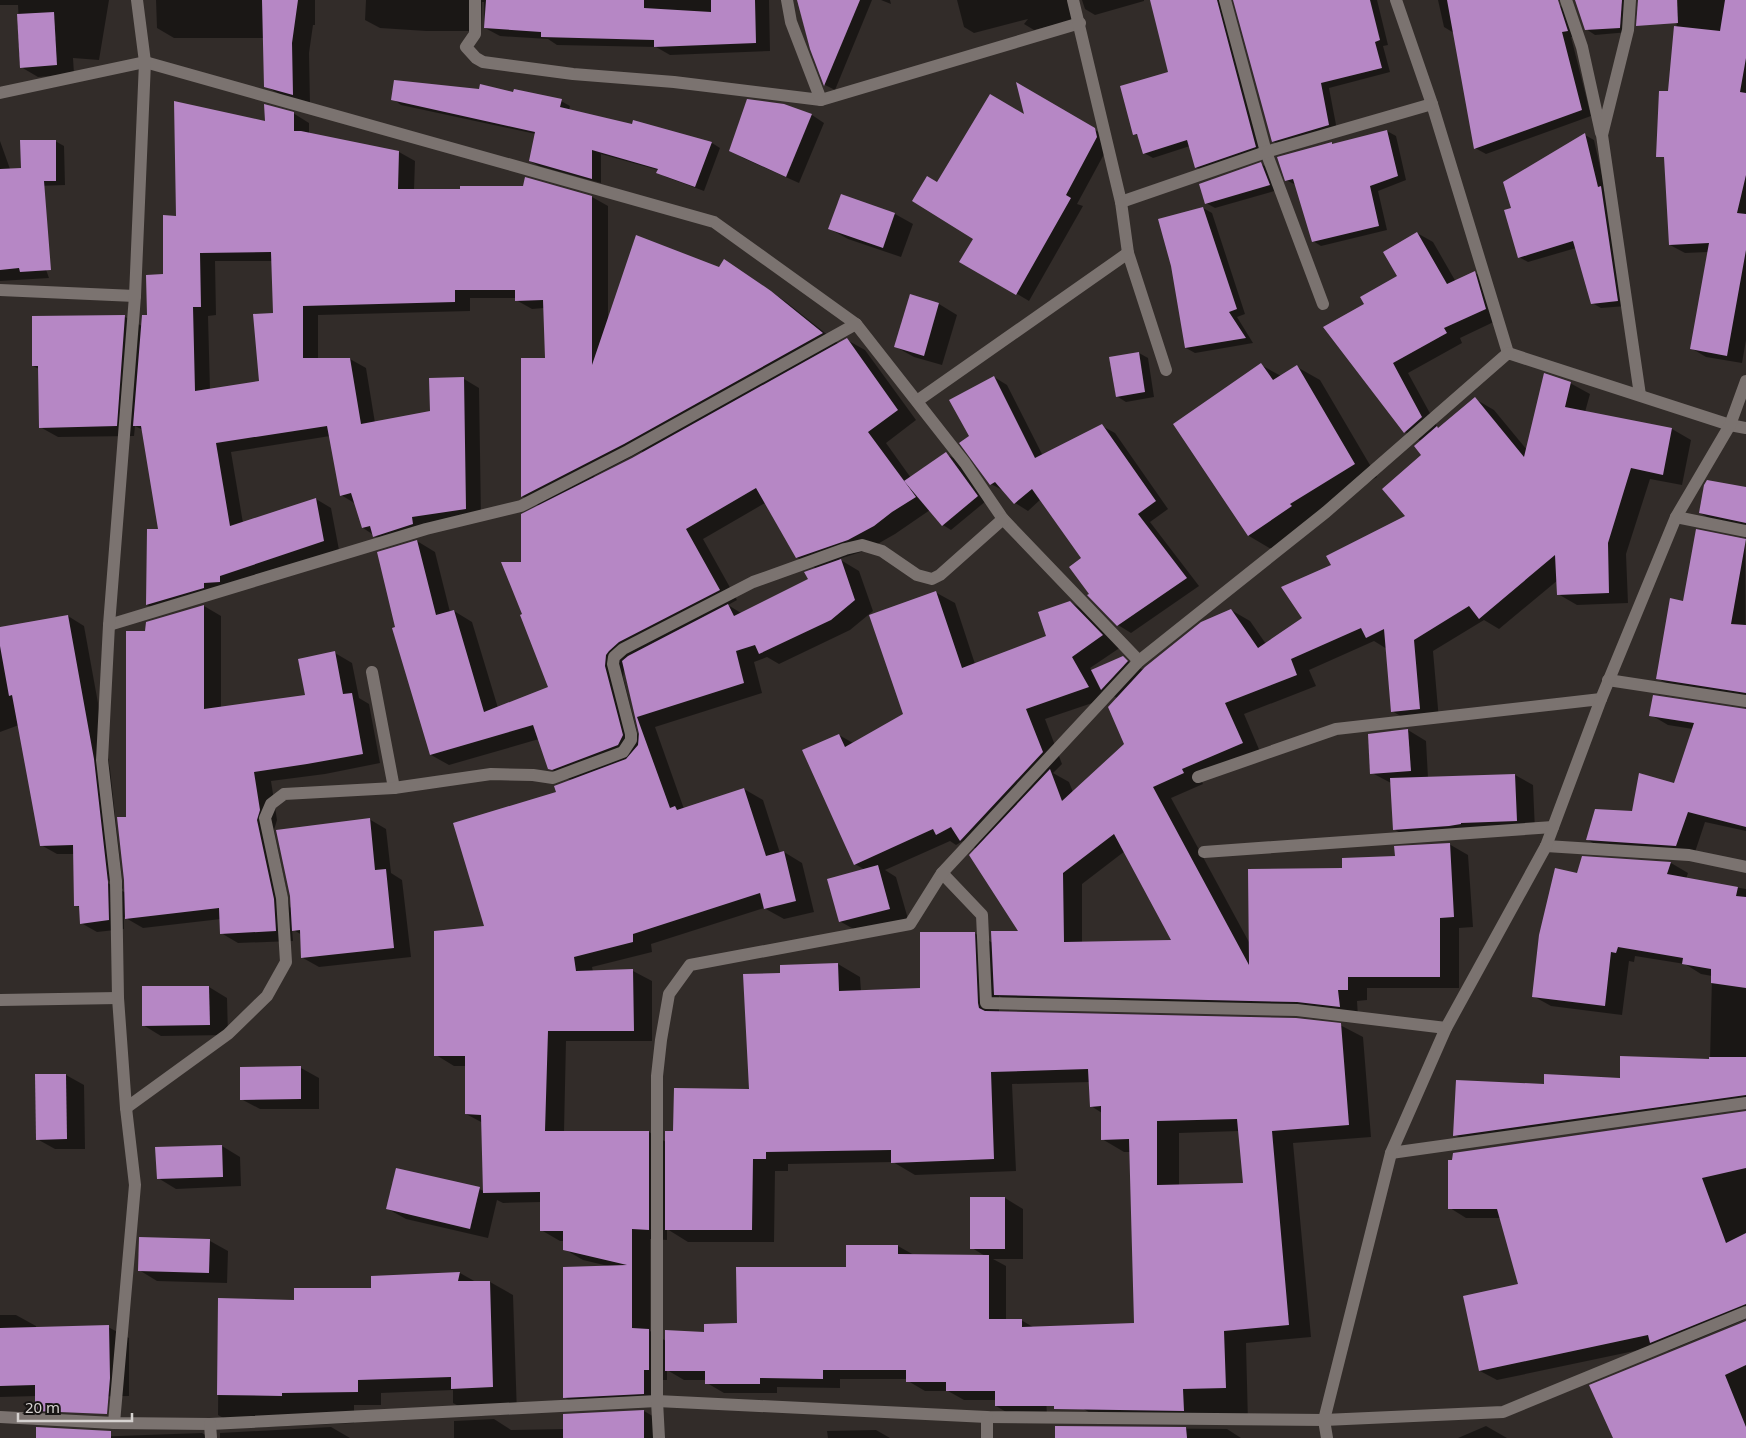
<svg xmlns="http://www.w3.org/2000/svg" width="1746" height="1438" font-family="'Noto Sans',sans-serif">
  <rect width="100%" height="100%" fill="#322c29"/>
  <!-- shadow -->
  <g fill="#0007" fill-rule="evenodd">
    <path d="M0,0H109L99,60L73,58L74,74L38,77L21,67L18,5H0Z"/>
    <path d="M156,0H315V25H313L309,53L310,104L283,96L265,86L264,38H174L157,28Z"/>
    <path d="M366,0H769L770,51L670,55L656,47L557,45L548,39L500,36L485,28L484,2H482L481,31H426L380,28L365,20Z"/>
    <path d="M799,0H872L835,90L825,85L811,48Z"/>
    <path d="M881,0H890L891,4Z"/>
    <path d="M957,0H1078V19L1034,30L1024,24L1028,19L974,33L964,27Z"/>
    <path d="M1082,0H1144V1L1095,15L1085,9Z"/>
    <path d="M1151,0H1228L1264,152L1205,172L1196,167L1190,146L1153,158L1144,153L1139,136L1134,134L1170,73Z"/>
    <path d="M1235,0H1377L1388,45L1383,46L1390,72L1329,88L1337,130L1282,146L1273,141Z"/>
    <path d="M1438,0H1479L1558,5L1569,11L1578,37H1571L1591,116L1486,154L1475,148L1454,33L1444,27Z"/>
    <path d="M1576,0H1631L1629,32L1595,35L1586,29Z"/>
    <path d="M1678,0H1746V340L1742,363L1706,357L1691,348L1708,252L1685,253L1670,245L1669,169Z"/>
    <path d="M1018,85L1107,137L1109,145L1077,204L1083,206L1029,301L961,261L974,238L938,184L1026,116Z"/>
    <path d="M514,93L561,101L570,106L569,110L633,125L634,121L712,143L720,148L704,191L666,177L658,172V170L601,154V183L539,166L530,161L536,134L401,105L393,99Z"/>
    <path d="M783,105L812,115L824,123L799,183L743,158L731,151Z"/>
    <path d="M293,113L309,123V134L399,152L415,161L414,190L592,197L608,206V322L720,268L740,270L786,302L839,344L847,340L865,350L916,420L886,443L911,478L946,454L955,459L986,501L951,530L943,525L930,510L895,534L867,550L839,559L859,571L873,611L850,630L779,664L767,657L754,662L762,693L655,727L684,809L744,789L763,800L780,853L784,852L802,863L814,912L784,919L764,908L651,944L652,952L592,967L593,972L633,971L652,981V1041H566L564,1132H649L666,1142L675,1132L750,1090L782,974L838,964L860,977L861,991L922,989L974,933L993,943L1020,932L977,849L963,841L956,845L950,841L885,870L896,877L908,919L859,932L841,922L829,880L865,870L855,864L839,735L853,743L904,715L935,592L955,603L975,664L1048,637L1070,602L1089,613L1121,647L1090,668L1092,671L1123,658L1143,670L1231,610L1250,621L1266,644L1304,618L1332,566L1407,516L1423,455L1421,441L1405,432L1366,305L1399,277L1417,233L1433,242L1456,282L1475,273L1490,282L1502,318L1460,338L1462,343L1408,373L1438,428L1439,429L1475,399L1494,410L1527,450L1570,383L1590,394L1585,412L1672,429L1691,440L1682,485L1650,479L1626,554L1628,603L1577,605L1558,594V580L1499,629L1484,620L1433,651L1439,720L1411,722L1392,711L1387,649L1374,641L1309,670L1316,686L1244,714L1261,754L1201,780L1203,784L1171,798L1250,944L1344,869L1449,844L1468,855L1473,927L1459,928V988H1367V1000L1357,1001L1358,1017L1014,1005L999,996V1013L1340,1025L1363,1037L1371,1137L1293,1143L1311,1337L1246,1343L1248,1423L1092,1414L1070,1401L1136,1324L1130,1152H1124L1102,1139V1113L1091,1106L1090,1082L1012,1084L1016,1171L915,1175L893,1162L788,1164V1171H775L774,1242H688L667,1229V1240L650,1239V1331L666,1341L738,1325L848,1269L898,1246L914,1255L985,1256L972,1248L1005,1198L1023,1209V1259H993L1006,1266V1320H1021L1038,1330L1043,1338L1047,1416H1013L996,1406V1400H964L948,1391H925L908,1381V1379H840V1388L777,1387V1393H724L707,1383L706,1380H684L667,1370V1380H662V1404L582,1408L564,1397L608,1266L583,1260L564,1249V1241H560L541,1230V1202L503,1203L497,1200L488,1238L406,1219L388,1209L479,1189L484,1191L483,1123L466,1114V1066H454L436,1055L485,927L557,792L574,780L568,779L549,768L539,739L449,765L431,755L397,628L417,541L435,552L450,612L454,611L472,622L498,708L550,688L524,614L522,563L540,506L522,496L546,359L544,308L532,309L516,300V298H470V311L318,315V359H350L366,368L375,423L431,412L464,379L479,388L481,517L389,545L363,528L356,504L341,495L330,436L231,452L243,523L316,499L331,508L339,550L162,614L147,605L160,530L143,430L135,426L134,436L58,437L40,427L39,369L33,366V318L125,317L142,326L148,316L164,276L177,217L266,122ZM215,261H272L274,314L260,382L210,390L208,316L216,315ZM642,451L643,453L595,478L594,476ZM765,503L796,557L817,569L809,580L741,613L728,605L737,600L703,539ZM624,669L640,732L639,740L623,677ZM1103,690L1117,698L1126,745L1073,792L1069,782L1053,773L1062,764L1045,719L1107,698ZM1125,851L1173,941L1082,943V884ZM1239,1131L1244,1184L1179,1186V1133Z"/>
    <path d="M1387,131L1396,136L1406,180L1378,191L1387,230L1321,246L1313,241L1296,185L1286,180L1331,143L1334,145Z"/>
    <path d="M1585,135L1594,140L1605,189L1626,306L1601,308L1592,303L1576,248L1528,262L1519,257L1512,209Z"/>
    <path d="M0,141L49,278L0,281Z"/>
    <path d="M55,141L64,146L65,185L37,186Z"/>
    <path d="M1261,164L1270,169L1278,190L1215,208L1206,203Z"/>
    <path d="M1203,208L1212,213L1245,314L1237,317L1253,343L1195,353L1186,348Z"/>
    <path d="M895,214L913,224L901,257L848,239L830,229Z"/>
    <path d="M910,296L939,304L957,315L942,365L914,357L896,347Z"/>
    <path d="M1139,353L1148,358L1154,397L1126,402L1118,397Z"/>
    <path d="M1261,365L1281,376L1297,367L1320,380L1377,477L1312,517L1271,549L1249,536L1174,424Z"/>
    <path d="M994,377L1007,385L1043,456L1102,426L1115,433L1168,509L1150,522L1199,586L1131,633L1118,625L1091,595L1082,558L1041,499L1028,511L1015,503L1004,491L991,484L970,437Z"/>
    <path d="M1746,488V528L1718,523L1700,513Z"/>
    <path d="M1745,540L1746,699L1675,688L1657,678L1684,602Z"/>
    <path d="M204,606L221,616V708L307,697L335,653L352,663L359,698L369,704L380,763L325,774L271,781L277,820L274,830L290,908L369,819L386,829L391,873L402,880L411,957L319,967L303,958L302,935L292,929L293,941L238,943L221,933V919L143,928L124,917V929L97,932L81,923V908L75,905L74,854H57L41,845L19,725L0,732V629L68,616L84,626L110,769L123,889L103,877L102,880L126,893L128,818L147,632Z"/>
    <path d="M1746,710V831L1705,822L1694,855L1605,850L1588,840L1633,813L1675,784L1693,729L1668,725L1651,715Z"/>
    <path d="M1408,730L1426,741L1428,778L1515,775L1533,785L1535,831L1413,840L1395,830L1391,783L1372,773Z"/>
    <path d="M1583,858L1671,863L1688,873L1686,879L1746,889V1107L1472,1145L1455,1135L1545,1085L1621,1079L1710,1060L1712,976L1701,974L1685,964L1635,956L1634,962L1629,961L1622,1015L1551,1006L1533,996L1578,875Z"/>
    <path d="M209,987L227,998L228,1035L161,1036L143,1025Z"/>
    <path d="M301,1068L319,1078V1109H260L241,1099Z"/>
    <path d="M66,1075L84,1085L85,1149H55L37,1139Z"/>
    <path d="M1746,1112V1319L1668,1351L1658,1346L1497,1380L1480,1371L1520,1285L1501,1218H1466L1450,1208Z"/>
    <path d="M222,1146L240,1157L241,1186L176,1189L158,1178Z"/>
    <path d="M140,1238L210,1241L228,1251L227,1283L157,1281L139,1270Z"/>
    <path d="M460,1273L476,1282H490L513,1295L517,1414L477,1416L453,1403V1390L381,1393V1405H354V1423L241,1428L218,1415L219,1299L295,1301L373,1289L372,1277Z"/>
    <path d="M0,1315H16L36,1326V1328L108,1327L129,1338V1396L78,1397L75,1395L0,1397V1405Z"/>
    <path d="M1746,1322V1438H1614Z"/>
    <path d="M644,1411L661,1421V1438H454V1421L494,1419L511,1430L564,1429Z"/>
    <path d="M1486,1426L1507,1438H1458Z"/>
    <path d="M331,1427L350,1438H220V1433Z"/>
    <path d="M1120,1428L1227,1429L1241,1438H1121Z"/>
    <path d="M876,1430L890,1438H828L827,1431Z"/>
    <path d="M202,1433L210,1438H90V1437Z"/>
  </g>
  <!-- building -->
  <g fill="#b687c5" fill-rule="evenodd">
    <path d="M262,0H298L292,43L293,95L264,87Z"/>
    <path d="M486,0H644V8L711,12V0H755L756,43L654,47V40L541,37V32L484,28Z"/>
    <path d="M797,0H860L824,86L810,49Z"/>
    <path d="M1150,0H1217L1256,147L1195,168L1187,140L1143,154L1137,134L1133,135L1120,86L1168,72Z"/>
    <path d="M1233,0H1370L1380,40L1375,42L1382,68L1321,83L1329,125L1272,142Z"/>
    <path d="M1447,0H1558L1568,31L1562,32L1582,110L1474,149Z"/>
    <path d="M1575,0H1622L1620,28L1585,30Z"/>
    <path d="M1638,0H1677L1678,23L1636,26Z"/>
    <path d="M1725,0H1746V58L1740,92L1746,93V175L1737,213L1746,214V250L1727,356L1690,349L1709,243L1669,245L1664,157H1656L1659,91H1668L1674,26L1720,31Z"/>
    <path d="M54,12L57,65L20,68L17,14Z"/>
    <path d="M394,80L479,89L480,84L513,92L514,89L562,99L560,107L632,124L633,120L712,142L695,187L656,173L658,169L592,150V179L529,161L535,132L391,100Z"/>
    <path d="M1016,82L1095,128L1097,137L1066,195L1071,198L1016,295L959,262L973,239L912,201L927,176L937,182L990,94L1024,114Z"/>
    <path d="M747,99L784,104L812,114L786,177L729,151Z"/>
    <path d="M174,101L265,121L264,104L294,112V131H301L399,151L398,189H460V186H523L525,177L592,196V365L636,235L719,267L724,259L771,291L823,333L624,444L521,497V358H545L543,300L515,301V290H455V302L303,306V358H350L361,424L430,411L429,378L464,377L466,509L412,517L413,524L373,537L370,526L362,528L351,493L340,496L327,426L216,443L230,526L316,498L324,541L220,576V582L204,583V588L146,605L147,529H158L141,426H133L142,315H147L146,275L163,274V215L176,216ZM271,252L273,313L253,314L259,381L195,391L193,307H201L200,253Z"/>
    <path d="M1387,130L1398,176L1370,186L1379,226L1312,242L1293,179L1285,181L1277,157L1332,142V144Z"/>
    <path d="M1585,133L1598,187L1601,186L1618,301L1591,304L1573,241L1518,258L1504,210L1511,208L1503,182Z"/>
    <path d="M20,140H56V181H44L51,270L20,272L19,268L0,270V169L21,168Z"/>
    <path d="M1261,162L1270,185L1205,204L1199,184Z"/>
    <path d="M841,194L895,213L883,248L828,229Z"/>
    <path d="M1203,207L1237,309L1229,312L1246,338L1185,348L1171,266L1158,219Z"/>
    <path d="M1417,232L1447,284L1475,271L1486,309L1444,328L1447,333L1393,363L1422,417L1404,433L1323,327L1364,304L1360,297L1397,276L1383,252Z"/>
    <path d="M910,294L939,303L924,356L894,347Z"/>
    <path d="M125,315L117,426L39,428L38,366H32V316Z"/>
    <path d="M847,338L898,410L868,432L916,497L892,512L874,526L848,540L796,558L756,488L686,529L720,590L619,642L609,651L606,655L605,666L623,735L618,745L552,770L548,769L533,725L430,755L392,628L395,627L377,552L417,540L436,615L454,610L484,712L548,687L520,615L522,614L501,562H521V514L632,458Z"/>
    <path d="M1139,352L1145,392L1116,397L1109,357Z"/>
    <path d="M1261,363L1273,380L1297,365L1355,464L1290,504L1292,506L1248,536L1173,424Z"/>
    <path d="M1544,373L1571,382L1565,407L1672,428L1663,475L1631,468L1608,543L1609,593L1557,595L1555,555L1479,619L1469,606L1414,640L1420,709L1391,712L1384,629L1366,638L1361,628L1291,659L1297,675L1225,703L1243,743L1182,769L1184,773L1153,787L1249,965L1248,869L1342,868V858L1395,856L1394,846L1450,843L1454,917L1440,918V977H1348V990H1338L1340,1007L1297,1002L994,995L991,931H1018L969,855L1050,769L1062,801L1124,744L1108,707L1145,667L1201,622L1231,609L1258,648L1302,618L1281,587L1331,565L1326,556L1405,516L1382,489L1421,455L1414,446L1437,426L1438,428L1475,397L1524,457ZM1114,834L1171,940L1064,942L1063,873Z"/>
    <path d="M994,376L1035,458L1102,424L1156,501L1138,514L1187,578L1117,626L1087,595L1089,594L1069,567L1081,558L1032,489L1014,504L995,482L990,485L959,443L969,436L949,400Z"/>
    <path d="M946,452L978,496L942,526L904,481Z"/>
    <path d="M1707,480L1746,487V523L1699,513L1704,485Z"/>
    <path d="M1696,529L1746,539L1731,624L1746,625V693L1656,679L1670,598L1683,601Z"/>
    <path d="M841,559L855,600L831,620L759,654L755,645L736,651L744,683L637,717L670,808L675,806L677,810L744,788L766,856L784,851L796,901L764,909L760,893L633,934V942L574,957L576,971L633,969L634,1031H548L545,1131H649V1230L632,1229V1328L649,1329V1370H644V1394L563,1398V1267L627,1265L563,1250V1231H540V1192L483,1193L481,1115L465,1114V1056H434V931L484,926L453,823L556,792L554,786L626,759L638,745L639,734L622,661L628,656L728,604L734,616L808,579L804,572Z"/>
    <path d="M936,591L962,668L1046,636L1038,612L1070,601L1103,635L1072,657L1089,687L1026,709L1043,752L960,841L951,827L936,835L933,829L854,865L802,750L839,734L845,747L903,714L869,615Z"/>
    <path d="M204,605V709L305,695L298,659L335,651L343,694L352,693L363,754L307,764L254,772L260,810L257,820L274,899L276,931L220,934L219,908L125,919L124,880L117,817H126V631H145L146,622Z"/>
    <path d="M68,615L94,759L108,882L109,920L80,924L79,906H74L73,845L40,846L12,695L9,696L0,646V627Z"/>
    <path d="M1123,656L1128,661L1101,690L1091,670Z"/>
    <path d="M1653,695L1746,709V827L1688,812L1676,846L1586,840L1595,809L1632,811L1639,773L1674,783L1694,723L1649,716Z"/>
    <path d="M1408,729L1411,771L1370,774L1368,734Z"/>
    <path d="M1515,774L1517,821L1461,823V824L1449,826L1393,830L1390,778Z"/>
    <path d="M370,818L375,870L386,869L394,948L301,958L300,930L292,931L290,896L276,830Z"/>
    <path d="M1582,856L1671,862L1667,874L1738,887L1736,896L1746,897V988L1711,983V969L1682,964L1683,958L1618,947L1616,953L1611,952L1605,1006L1532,997L1539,935L1555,868L1577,873Z"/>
    <path d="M878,865L890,909L839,922L827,879Z"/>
    <path d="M920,932H975L978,1003L979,1008L985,1011L1296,1018L1341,1023L1349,1125L1272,1131L1289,1325L1224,1331L1226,1388L1183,1389L1184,1411L1054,1409V1406H995V1391H946V1382H906V1370H823V1379L760,1378V1384H705V1371H665V1330L704,1332V1324L737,1323L736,1267H846V1245H898V1254L989,1255V1319H1022V1327L1134,1323L1129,1139L1101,1140V1106L1090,1107L1088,1069L991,1072L994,1159L891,1163V1150L766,1152V1159H753L752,1230H665V1131H673L674,1088L749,1089L743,974L780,973V965L838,963L839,991L920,988ZM1237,1119L1243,1183L1157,1185V1121Z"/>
    <path d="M142,986H209L210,1025L142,1026Z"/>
    <path d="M1620,1056L1709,1059V1057H1746V1095L1453,1136L1456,1080L1544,1084V1074L1620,1078Z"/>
    <path d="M301,1066V1099L240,1100V1067Z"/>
    <path d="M35,1074H66L67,1139L36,1140Z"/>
    <path d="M1746,1111V1168L1702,1178L1726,1243L1746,1233V1304L1650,1343L1648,1335L1479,1371L1463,1296L1518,1284L1497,1209H1448V1160H1452L1453,1153Z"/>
    <path d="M222,1145L223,1177L157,1179L155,1147Z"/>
    <path d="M396,1168L480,1187L470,1229L386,1209Z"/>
    <rect x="970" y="1197" width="35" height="52"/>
    <path d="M139,1237L210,1239L209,1273L138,1271Z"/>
    <path d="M460,1272L458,1281H490L493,1387L451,1389V1377L358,1380V1392L282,1393V1396L217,1395L218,1298L294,1300V1288H371V1276Z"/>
    <path d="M1746,1321V1365L1725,1375L1746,1427V1438H1613L1589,1385Z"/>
    <path d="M109,1325L110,1378L107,1414L35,1411V1385L0,1386V1328Z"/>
    <path d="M644,1410V1438H563V1414Z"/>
    <path d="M1055,1426L1186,1427L1187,1438H1055Z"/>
    <path d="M36,1427L111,1431V1438H36Z"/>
  </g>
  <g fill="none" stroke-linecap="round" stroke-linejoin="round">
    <!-- street -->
    <g stroke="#7b7370" stroke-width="12">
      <path d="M475,0V34L466,47L476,58L483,62L573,74L674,82L821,100L1080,23"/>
      <path d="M787,0L791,22L821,100"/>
      <path d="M1073,0L1121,202L1128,253L1166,370"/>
      <path d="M1225,0L1266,152L1323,304"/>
      <path d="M1396,0L1432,104L1508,353"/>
      <path d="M1566,0L1582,47L1601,133"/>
      <path d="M1630,0L1628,30L1602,135L1640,395"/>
      <path d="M0,93L145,62L714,222L856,324L965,463L1003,519L1139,661"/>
      <path d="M1121,202L1266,152L1432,104"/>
      <path d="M0,290L135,296"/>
      <path d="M917,401L1128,253"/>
      <path d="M1676,517L1746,531"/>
      <path d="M109,625L426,529L521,506L628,451L856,324"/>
      <path d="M372,672L394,788"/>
      <path d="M1608,680L1746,701"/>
      <path d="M1198,777L1336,729L1601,699"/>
      <path d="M1546,846L1689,855L1746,867"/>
      <path d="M1204,852L1553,827"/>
      <path d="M942,873L982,915L986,1003L1297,1010L1446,1028"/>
      <path d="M0,1000L118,998"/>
      <path d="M126,1108L228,1034L267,996L286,962L282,898L265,818L271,804L284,794L394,788L491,774L533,775L553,778L623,752L631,740V734L613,664L614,657L623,649L753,582L845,549L862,545L882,551L917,575L932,579L940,575L1003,519"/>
      <path d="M1391,1153L1746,1103"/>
      <path d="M0,1417L114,1423L210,1424L657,1401L987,1417L1324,1420L1503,1412L1746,1312"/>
      <path d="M114,1423L135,1185L126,1108L118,998L116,881L102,760L109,625L135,296L145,62L137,0"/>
      <path d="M210,1424L211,1438"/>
      <path d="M659,1438L657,1401V1076L661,1040L669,994L690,965L910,924L942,873L1139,661L1326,512L1508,353L1730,425L1746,428"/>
      <path d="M987,1438V1417"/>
      <path d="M1327,1438L1324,1420L1391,1153L1446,1028L1546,846L1601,699L1676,517L1730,425L1746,381"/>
    </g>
  </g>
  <!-- scale -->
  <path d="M18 1413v8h114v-8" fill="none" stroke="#d6d2d0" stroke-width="2.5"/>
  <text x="25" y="1413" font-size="15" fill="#d6d2d0" stroke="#181514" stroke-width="4" paint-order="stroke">20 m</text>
</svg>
